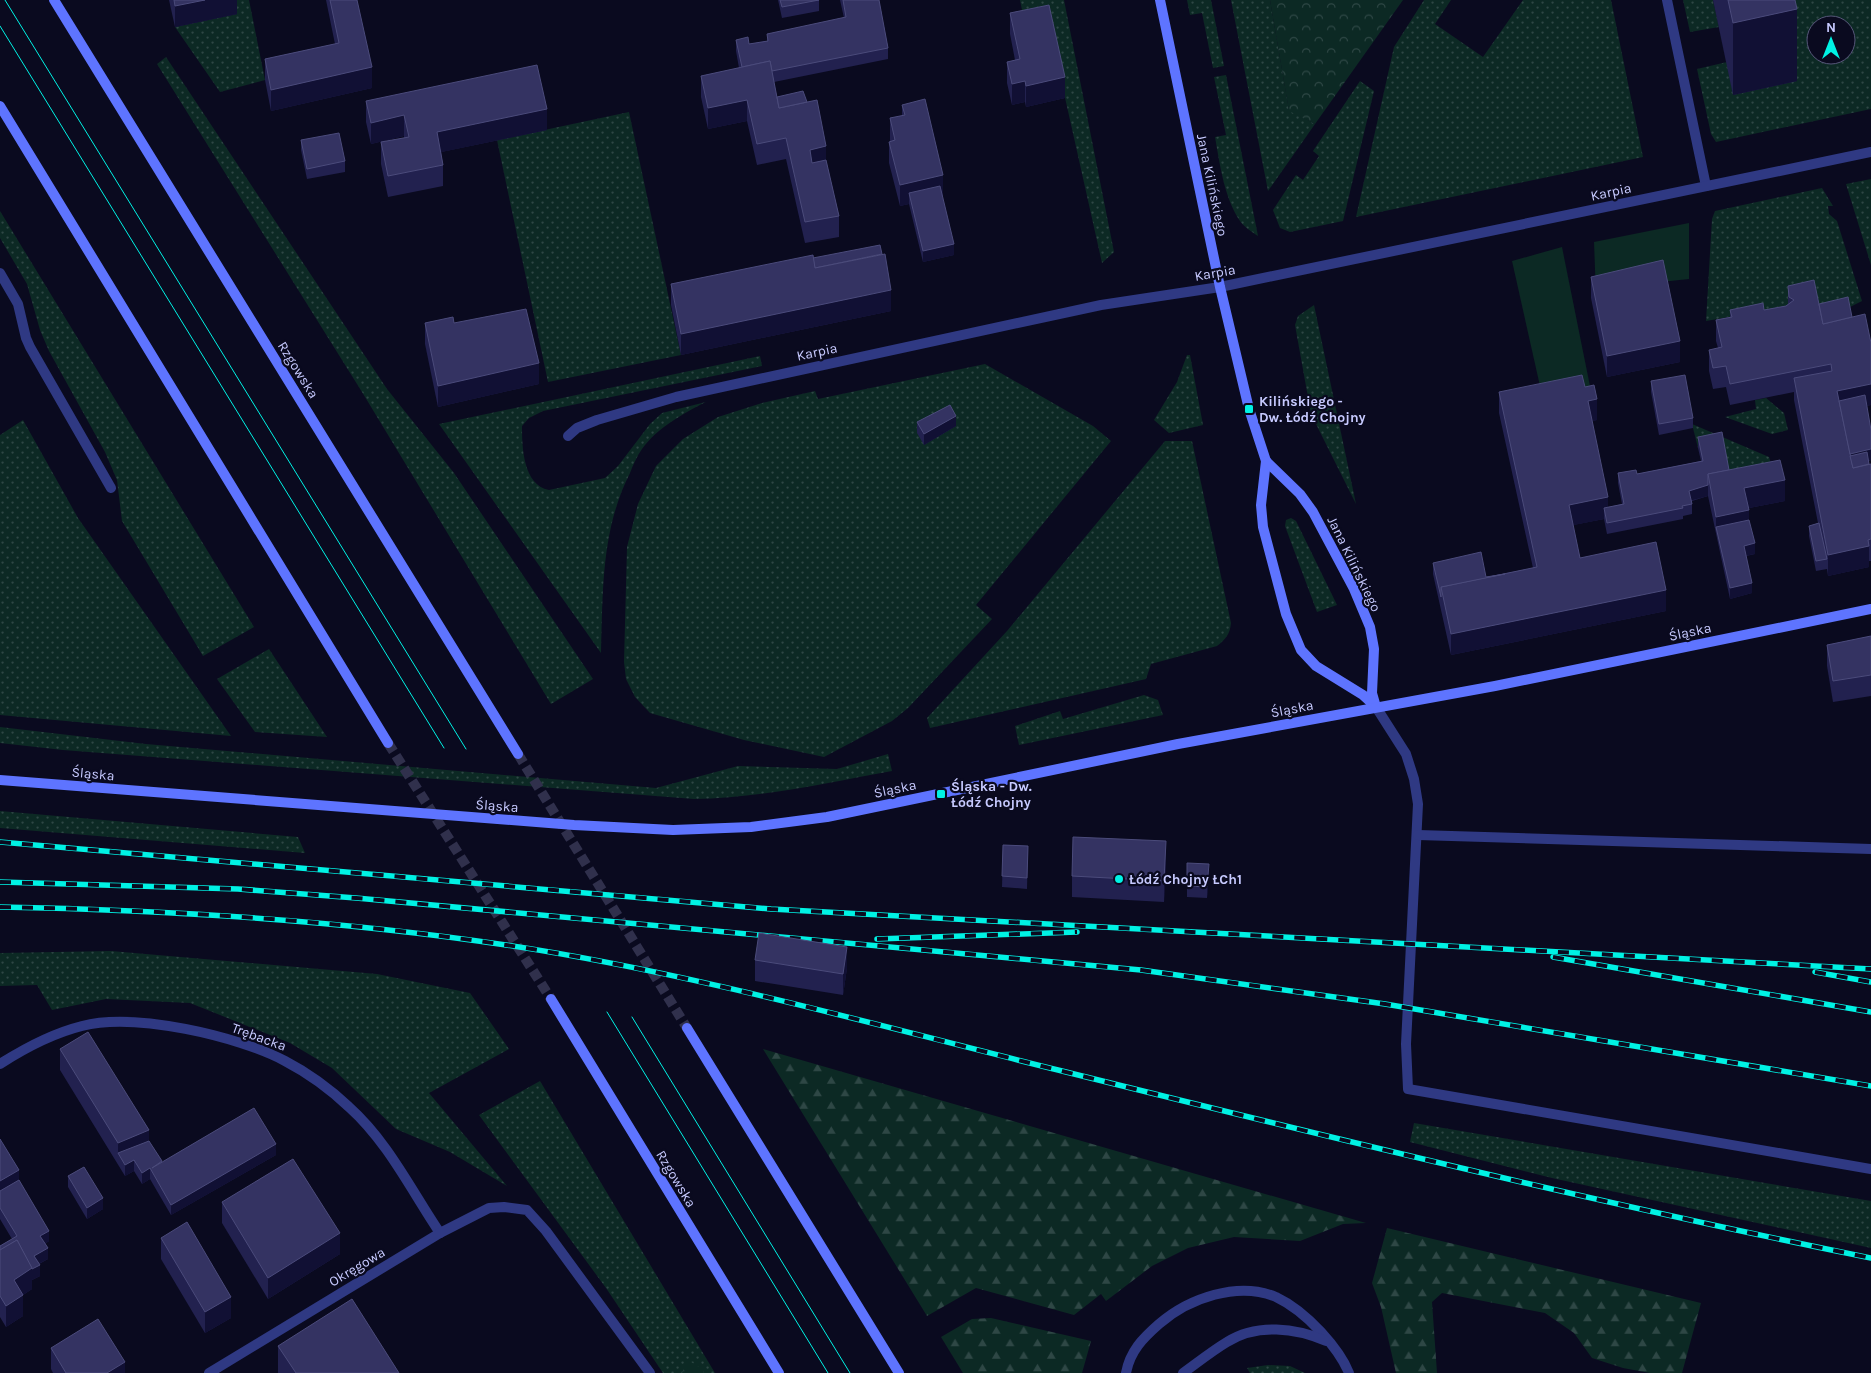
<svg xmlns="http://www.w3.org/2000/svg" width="1871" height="1373" font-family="Karla,sans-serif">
  <defs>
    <pattern id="grass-dots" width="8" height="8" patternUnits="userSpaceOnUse" patternTransform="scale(1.25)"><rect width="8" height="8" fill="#0c2924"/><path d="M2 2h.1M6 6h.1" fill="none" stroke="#2e4745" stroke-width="1.8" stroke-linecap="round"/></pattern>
    <pattern id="forest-firs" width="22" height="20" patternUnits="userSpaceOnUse" patternTransform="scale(1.25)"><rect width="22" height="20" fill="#0c2924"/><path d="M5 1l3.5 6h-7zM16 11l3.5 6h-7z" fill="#2e4745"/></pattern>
    <pattern id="park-crowns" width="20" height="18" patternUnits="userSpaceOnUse" patternTransform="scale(1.25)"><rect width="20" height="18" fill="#0c2924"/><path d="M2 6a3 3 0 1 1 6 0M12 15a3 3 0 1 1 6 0" fill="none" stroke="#2e4745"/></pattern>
  </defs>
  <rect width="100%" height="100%" fill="#0a0a1f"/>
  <!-- grass -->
  <g fill="url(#grass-dots)" fill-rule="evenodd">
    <path d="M234,0H249L265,80L220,92L175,27L237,14Z"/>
    <path d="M1020,0H1064L1114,252L1102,263L1049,26L1026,30Z"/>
    <path d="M1187,0H1211L1224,66L1213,68L1202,13L1190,15Z"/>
    <path d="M1231,0H1270L1289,110L1315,124L1268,191Z"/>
    <path d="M1424,0H1451L1435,24L1483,57L1523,0H1611L1643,157L1356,217L1394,47Z"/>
    <path d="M1683,0H1713L1719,27L1690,32Z"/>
    <path d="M1781,0H1871V109L1716,142L1711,134L1697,69L1727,62ZM1816,25H1846V55H1816Z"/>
    <path d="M166,57L387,389L454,473L593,679L551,704L362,392L157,64Z"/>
    <path d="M1226,75L1258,236C1252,232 1244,227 1240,221C1224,197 1220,165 1215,137L1226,135L1214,77Z"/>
    <path d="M1360,81L1374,91L1343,221L1290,232L1280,228L1273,210L1296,175L1303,180L1319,156L1313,151Z"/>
    <path d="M629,112L681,355L548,382L497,140Z"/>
    <path d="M1871,179V265L1846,184Z"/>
    <path d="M1822,188L1833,206H1828L1829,214L1837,221L1862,301L1848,308L1788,307L1706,321L1712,219L1715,211Z"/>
    <path d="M0,211L254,627L203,656L122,521L117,480L105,452L49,351L40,330L27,284L0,238Z"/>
    <path d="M1314,305L1356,504L1311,414L1295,325L1298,316Z"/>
    <path d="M1187,355H1190L1203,425L1169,433L1154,420L1177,382Z"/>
    <path d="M760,356L762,366L543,411L529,418L522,426C522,447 523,485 549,490L605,478L618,466L650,424L662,413L706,402C684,413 657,428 642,449C637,456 633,465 630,473C601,530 603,591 601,653L439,424Z"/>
    <path d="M985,364L1093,426L1111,441L976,605L992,619L908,708L892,721L824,757L744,740L650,713L635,697L626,679L624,662L627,547L638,504L656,466L683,439L718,417L762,403L815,391L818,399Z"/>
    <path d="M1766,398L1784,413L1788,430L1772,434L1725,417L1756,409L1755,400Z"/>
    <path d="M23,420L78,518L231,736L0,715V435Z"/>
    <path d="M1692,424L1769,457L1773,470L1731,490L1721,443L1698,448Z"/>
    <path d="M1165,441H1192L1231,623C1230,634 1226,639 1217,646L1151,664L1146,679L930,728L927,718L1007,631Z"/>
    <path d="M1291,518L1296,521L1337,605L1317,612L1285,526L1286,520Z"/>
    <path d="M269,649L327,737L255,732L217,679Z"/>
    <path d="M1144,695L1158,700L1163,715L1019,745L1015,726L1060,711L1063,719Z"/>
    <path d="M0,727L146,744L656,788L738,766L837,769L888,754L892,771C826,783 761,798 694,799L63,750L0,743Z"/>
    <path d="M0,811L298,837L305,853L0,828Z"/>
    <path d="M111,951L377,974L470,993L509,1049L429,1093L507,1186L450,1152L396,1129L332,1068L290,1043L190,1003L106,999L52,1010L37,985L0,986V953Z"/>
    <path d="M540,1081L715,1373H663L606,1288L479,1115Z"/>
    <path d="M1414,1123L1871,1201V1248L1552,1178L1410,1142Z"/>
    <path d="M1268,1365L1290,1366L1305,1373H1250L1247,1368Z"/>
  </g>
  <!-- forest -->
  <g fill="url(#forest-firs)">
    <path d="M763,1049L1366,1223L1343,1224L1300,1241L1234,1237L1188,1248L1152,1266L1106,1301L1101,1294L1074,1315L976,1288L927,1316Z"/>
    <path d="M1387,1228L1701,1303L1682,1373H1650L1623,1368L1592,1358L1574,1333L1545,1313L1442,1293L1432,1302L1437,1373H1396L1381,1307L1372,1283Z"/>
    <path d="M991,1318L1091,1341L1082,1373H963L941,1337L972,1319Z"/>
    <path d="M688,1360L702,1369L704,1373H682Z"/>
  </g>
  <!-- park -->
  <path fill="url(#park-crowns)" d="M1270,0H1403L1315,124L1289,111Z"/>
  <!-- garden -->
  <g fill="#0c2924">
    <path d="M1689,223V279L1661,282L1596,296L1594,242Z"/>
    <path d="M1562,247L1594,406L1544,404L1512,261Z"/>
  </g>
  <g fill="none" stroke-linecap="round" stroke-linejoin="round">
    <!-- secondary-tunnel -->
    <g stroke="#30304c" stroke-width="10" stroke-dasharray="10 5" stroke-linecap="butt">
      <path d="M388,743L551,999"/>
      <path d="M518,754L687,1028"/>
    </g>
    <!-- lane -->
    <g stroke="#2f3983" stroke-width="10">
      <path d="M1667,0L1706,186"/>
      <path d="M1376,707L1406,754L1414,779L1418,804L1406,1044L1408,1089L1871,1169"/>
      <path d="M1418,835L1871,849"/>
      <path d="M1126,1373C1130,1351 1143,1338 1159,1324C1189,1298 1238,1281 1276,1297C1293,1305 1309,1319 1321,1332C1332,1344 1343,1358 1349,1373"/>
      <path d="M1183,1373C1197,1363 1212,1351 1227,1342C1257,1323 1296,1328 1326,1341"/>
    </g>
    <!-- street -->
    <g stroke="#2f3983" stroke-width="10">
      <path d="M0,273L18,304L26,338L30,347L111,488"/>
      <path d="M568,436L577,428L597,420L676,397L1101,305L1220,287L1871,152"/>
      <path d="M0,1064C25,1048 54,1033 82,1026C134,1012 238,1036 285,1061C308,1073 330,1089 349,1107C388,1142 411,1190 440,1233"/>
      <path d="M209,1373L440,1233L489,1208L504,1207L527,1210L546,1231L650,1373"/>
    </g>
    <!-- secondary -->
    <g stroke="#5e74ff" stroke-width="10">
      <path d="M54,0L518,754"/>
      <path d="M1160,0L1220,287L1249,409L1266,461L1261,505L1263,527L1286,614L1301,650L1316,666L1363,695L1376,707"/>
      <path d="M0,106L388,743"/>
      <path d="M1266,461L1300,494L1313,512L1354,589L1370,627L1374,649L1372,693L1376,707"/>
      <path d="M0,780L574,825L673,830L751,827L827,817L1178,744L1495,686L1871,609"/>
      <path d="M551,999L779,1373"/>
      <path d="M687,1028L899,1373"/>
    </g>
    <!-- tram -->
    <g stroke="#00f2e4" stroke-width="1">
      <path d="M5,0L466,749"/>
      <path d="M0,26L444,748"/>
      <path d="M607,1012L828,1373"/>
      <path d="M632,1017L850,1373"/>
    </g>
    <defs>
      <g id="rail">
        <path d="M0,842L771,909L1871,969"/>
        <path d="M0,882L238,889L356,898L1141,970L1385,1004L1871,1086"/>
        <path d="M0,907C170,910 338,920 506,945C693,973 875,1025 1058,1070C1328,1137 1598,1203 1871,1258"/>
        <path d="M877,939L1077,932"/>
        <path d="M1553,957L1871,1012"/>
        <path d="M1815,972L1871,982"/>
      </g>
    </defs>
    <!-- rail casing -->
    <use href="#rail" stroke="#00f2e4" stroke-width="5.5"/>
    <!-- rail -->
    <use href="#rail" stroke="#0a0a1f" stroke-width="4" stroke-dasharray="11" stroke-linecap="butt"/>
  </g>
  <!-- wall -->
  <g fill="#22214f">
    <path d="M169,0H237V14L175,27Z"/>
    <path d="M326,0H357L372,88L271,111L265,80V59L335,44Z"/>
    <path d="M778,0H819V11L782,18Z"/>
    <path d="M840,0H879L888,48V59L774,82L777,97L807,102L826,160L839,216V237L805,243L786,159L757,165L747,121L708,129L701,97V76L739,68L736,51V40L749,44L767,41V34L844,18Z"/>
    <path d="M1713,0H1795L1797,81L1733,95Z"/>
    <path d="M1010,13L1065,98L1026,107L1025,102L1012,105L1007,83V62L1015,60L1010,34Z"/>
    <path d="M366,101L547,130L441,152L443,165V186L388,197L381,164V142L404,138V136L371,144L366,122Z"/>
    <path d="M902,105L942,196L954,255L923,262L909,204L900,206L889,163V142H890V118L902,116Z"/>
    <path d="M301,140L345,161V172L307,179L301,150Z"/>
    <path d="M813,258L891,311L681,355L671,305V284Z"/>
    <path d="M1591,277L1680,362L1607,377L1591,298Z"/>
    <path d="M1788,286L1819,304L1871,405L1866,406L1871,430V460L1869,461V464H1871V561H1869V567L1828,576L1827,569L1816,571L1809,536V526L1818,523L1794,400V392L1730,405L1726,387L1713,389L1709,371V350L1718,348L1716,341V320L1730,317V310H1764L1786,306L1788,304Z"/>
    <path d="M425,323H454L539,384L438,407L425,344Z"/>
    <path d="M1651,381L1693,418V428L1659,435L1651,392Z"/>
    <path d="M1585,387L1597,420L1592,421L1608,507L1622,504L1618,483V473L1637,474L1701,461L1698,448V437L1729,470L1785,501L1749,508V520L1755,554L1746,556L1752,593L1730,599L1708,496L1692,501V514L1683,516V519L1607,534L1604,519L1573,525L1580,558L1666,611L1451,655L1433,574V563L1486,577L1533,568L1499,413V392Z"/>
    <path d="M917,422L956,426L924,445L917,433Z"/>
    <path d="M1871,636V696L1833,702L1827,666V645Z"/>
    <path d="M1003,845L1028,846L1027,889L1002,887Z"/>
    <path d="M1166,862L1164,902L1072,897V876Z"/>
    <path d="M1187,863L1209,875L1207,898L1187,897Z"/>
    <path d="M755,960L847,968L843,995L755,981Z"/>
    <path d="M60,1049L149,1141L162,1162L276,1155L171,1215L150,1179L142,1184L134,1171L125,1176L60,1070Z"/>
    <path d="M0,1139L19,1180L49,1241L45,1244L48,1259L39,1264L40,1276L32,1280V1289L23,1295V1316L6,1327L0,1317V1246L12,1239L0,1219Z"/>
    <path d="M68,1176L103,1209L87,1219L68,1187Z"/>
    <path d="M222,1202L340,1254L268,1299L222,1223Z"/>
    <path d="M161,1238L231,1318L205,1333L161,1259Z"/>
    <path d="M278,1346L399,1373H278Z"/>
    <path d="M51,1348L125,1373H53L51,1369Z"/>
  </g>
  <!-- shaded-wall -->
  <g fill="#111034">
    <path d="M205,0H237V14L175,27V6Z"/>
    <path d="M1797,9V81L1733,95V23Z"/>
    <path d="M372,67V88L271,111V90Z"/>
    <path d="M1065,77V98L1026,107V86Z"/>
    <path d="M1025,81V102L1012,105V84Z"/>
    <path d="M747,100V121L708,129V108Z"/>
    <path d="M547,109V130L437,153V132Z"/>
    <path d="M404,115V136L371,144V123Z"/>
    <path d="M826,146V167L810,171V150Z"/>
    <path d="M943,175V196L909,193V204L900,206V185Z"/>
    <path d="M954,244V255L923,262V251Z"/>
    <path d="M891,290V311L681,355V334Z"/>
    <path d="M1680,341V362L1607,377V356Z"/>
    <path d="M539,363V384L438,407V386Z"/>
    <path d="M1871,384V405L1839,411L1837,391Z"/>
    <path d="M1597,399V420L1588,422V401Z"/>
    <path d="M956,416V426L924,445V434Z"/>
    <path d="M1871,449V460L1850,464L1847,454Z"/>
    <path d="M1785,480V501L1744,509V488Z"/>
    <path d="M1708,485V496L1689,501V491Z"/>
    <path d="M1608,497V518L1604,508V519L1569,526V505Z"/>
    <path d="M1749,510V531L1716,527V538V517Z"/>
    <path d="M1755,543V554L1744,556V546Z"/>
    <path d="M1869,546V567L1828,576V555Z"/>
    <path d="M1752,583V593L1730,599V588Z"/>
    <path d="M1666,590V611L1451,655V634Z"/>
    <path d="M1166,841V862L1164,902V881Z"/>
    <path d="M1209,864V875L1207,898V887Z"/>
    <path d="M847,947V968L843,995V974Z"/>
    <path d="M149,1130V1151L118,1153V1143Z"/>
    <path d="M276,1144V1155L171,1215V1205Z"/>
    <path d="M134,1160V1171L125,1176V1165Z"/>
    <path d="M150,1168V1179L142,1184V1173Z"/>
    <path d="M19,1170V1191L0,1202V1181Z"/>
    <path d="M103,1198V1209L87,1219V1208Z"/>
    <path d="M49,1231V1241L40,1247V1236Z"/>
    <path d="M340,1233V1254L268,1299V1278Z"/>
    <path d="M48,1248V1259L34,1266V1256Z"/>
    <path d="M40,1265V1276L32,1280V1289L14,1301V1280L32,1268Z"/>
    <path d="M23,1295V1316L6,1327V1306Z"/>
    <path d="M231,1297V1318L205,1333V1312Z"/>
    <path d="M125,1362V1373H107Z"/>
  </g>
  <!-- building -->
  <g fill="#343362" stroke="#4b4b7b">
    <path d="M174,0H205L175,6Z"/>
    <path d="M330,0H357L372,67L271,90L265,59L339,43Z"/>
    <path d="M780,0H819L782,7Z"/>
    <path d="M843,0H879L888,48L772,71L770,61L742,67L736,40L748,37L749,44L768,41L767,34L846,17Z"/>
    <path d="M1728,0H1795L1797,9L1733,23Z"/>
    <path d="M1049,5L1065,77L1026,86L1025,81L1012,84L1007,62L1020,59L1010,13Z"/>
    <path d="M770,61L779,108L817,100L826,146L810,150L812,163L826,160L839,216L805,222L786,138L757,144L747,100L708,108L701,76Z"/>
    <path d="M537,65L547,109L437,132L443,165L388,176L381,142L409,137L404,115L371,123L366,101Z"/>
    <path d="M803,91L807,102L779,108L777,97Z"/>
    <path d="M925,99L943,175L900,185L889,142L895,140L890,118L905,115L902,105Z"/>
    <path d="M339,133L345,161L307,169L301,140Z"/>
    <path d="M940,186L954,244L923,251L909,193Z"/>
    <path d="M880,245L882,254L815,268L813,258Z"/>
    <path d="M885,254L891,290L681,334L671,284L813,255L815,268Z"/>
    <path d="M1663,260L1680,341L1607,356L1591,277Z"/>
    <path d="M1814,280L1823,324L1865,314L1871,343V384L1837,391L1853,468L1871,464V539L1868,540L1869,546L1828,555L1794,378L1832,371L1831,364L1730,384L1726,366L1713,368L1709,350L1722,347L1716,320L1732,317L1730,310L1763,303L1764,310L1786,306L1794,300L1789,297L1788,286Z"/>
    <path d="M1848,297L1852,317L1823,324L1819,304Z"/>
    <path d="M526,309L539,363L438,386L425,323L453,317L454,323Z"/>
    <path d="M1582,375L1585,387L1594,385L1597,399L1588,401L1608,497L1569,505L1580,558L1656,542L1666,590L1451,634L1441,587L1537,567L1499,392Z"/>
    <path d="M1685,375L1693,418L1659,424L1651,381Z"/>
    <path d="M1865,395L1871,430V449L1850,454L1839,401Z"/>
    <path d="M950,405L956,416L924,434L917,422Z"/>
    <path d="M1722,432L1729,470L1708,474V485L1689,491L1692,504L1682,506L1683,508L1607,523L1604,508L1624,504L1618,473L1636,470L1637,474L1703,461L1698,437Z"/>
    <path d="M1867,452L1869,464L1853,468L1850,456Z"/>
    <path d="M1780,460L1785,480L1744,488L1749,510L1716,517L1708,474Z"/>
    <path d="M1749,520L1755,543L1744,546L1752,583L1730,588L1716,527Z"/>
    <path d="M1819,523L1827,559L1816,561L1809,526Z"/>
    <path d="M1481,552L1486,577L1505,574L1441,587V597L1433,563Z"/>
    <path d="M1871,636V675L1833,681L1827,645Z"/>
    <path d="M1073,837L1166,841L1164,881L1072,876Z"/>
    <path d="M1003,845L1028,846L1027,878L1002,876Z"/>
    <path d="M1187,863L1209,864L1207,887L1187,886Z"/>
    <path d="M759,933L847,947L843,974L755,960Z"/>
    <path d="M88,1032L149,1130L118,1143L60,1049Z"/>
    <path d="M254,1108L276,1144L171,1205L150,1168L142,1173L134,1160L125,1165L118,1153L149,1141L162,1161L152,1168Z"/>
    <path d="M0,1139L19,1170L0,1181Z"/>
    <path d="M293,1159L340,1233L268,1278L222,1202Z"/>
    <path d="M84,1167L103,1198L87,1208L68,1176Z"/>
    <path d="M19,1180L49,1231L40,1236L48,1248L34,1256L40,1265L32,1269L17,1240L0,1250V1246L17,1236L0,1208V1191Z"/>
    <path d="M187,1222L231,1297L205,1312L161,1238Z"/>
    <path d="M17,1240L32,1268L14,1280L23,1295L6,1306L0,1296V1250Z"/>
    <path d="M352,1299L399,1373H296L278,1346Z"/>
    <path d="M98,1319L125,1362L107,1373H66L51,1348Z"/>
  </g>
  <!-- markers -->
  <g fill="#00f2e4" stroke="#0a0a1f" stroke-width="2">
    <rect x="1244" y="404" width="10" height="10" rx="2.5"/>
    <rect x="936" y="789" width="10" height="10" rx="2.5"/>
    <circle cx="1119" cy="879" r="5"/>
  </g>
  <g text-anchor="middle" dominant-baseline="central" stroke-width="4.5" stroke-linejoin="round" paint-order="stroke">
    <!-- street labels -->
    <g font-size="14" fill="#c7caff" stroke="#0a0a1f">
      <text transform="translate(1212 185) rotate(78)">Jana Kilińskiego</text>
      <text transform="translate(1611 192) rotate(-12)">Karpia</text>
      <text transform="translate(1215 273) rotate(-10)">Karpia</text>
      <text transform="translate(817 352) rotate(-12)">Karpia</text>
      <text transform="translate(298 370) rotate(58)">Rzgowska</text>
      <text transform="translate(1354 564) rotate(64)">Jana Kilińskiego</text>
      <text transform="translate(1690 632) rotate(-12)">Śląska</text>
      <text transform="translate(1292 709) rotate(-11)">Śląska</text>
      <text transform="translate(93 774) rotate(5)">Śląska</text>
      <text transform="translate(895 789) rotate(-12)">Śląska</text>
      <text transform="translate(497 806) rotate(4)">Śląska</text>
      <text transform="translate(259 1037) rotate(20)">Trębacka</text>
      <text transform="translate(676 1179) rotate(59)">Rzgowska</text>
      <text transform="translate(357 1267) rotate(-31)">Okręgowa</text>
    </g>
    <!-- poi labels -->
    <g font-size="14" font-weight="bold" fill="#c7caff" stroke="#0a0a1f" text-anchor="start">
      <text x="1259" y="401">Kilińskiego -<tspan x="1259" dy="16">Dw. Łódź Chojny</tspan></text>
      <text x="951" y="786">Śląska - Dw.<tspan x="951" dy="16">Łódź Chojny</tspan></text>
      <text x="1129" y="879">Łódź Chojny ŁCh1</text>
    </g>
  </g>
  <!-- north arrow -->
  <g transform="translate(1831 40)"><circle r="24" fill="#0a0a1f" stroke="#565779"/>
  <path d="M0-4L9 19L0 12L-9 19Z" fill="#00f2e4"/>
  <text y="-8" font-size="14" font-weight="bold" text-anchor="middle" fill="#c7caff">N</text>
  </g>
</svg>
